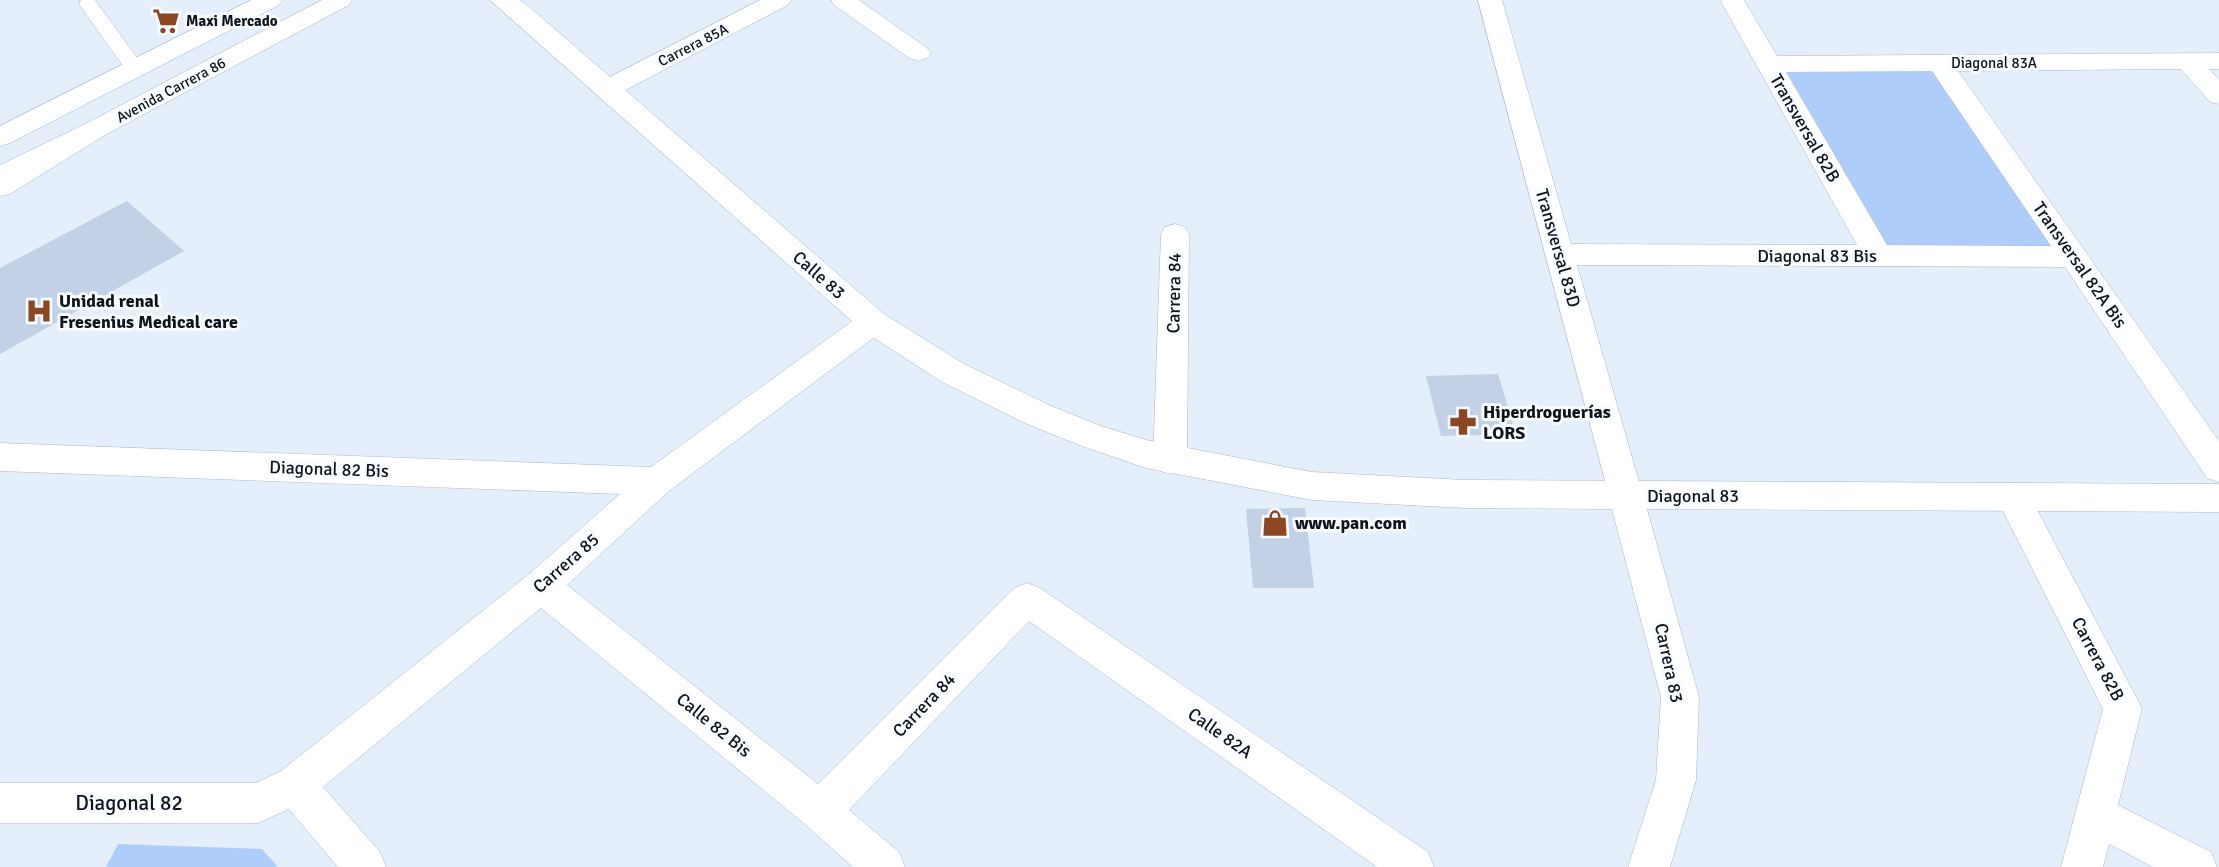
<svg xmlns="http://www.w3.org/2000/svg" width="2219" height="867" font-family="Signika,sans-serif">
  <rect width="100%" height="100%" fill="#e5eefb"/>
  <!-- green -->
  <g fill="#aecdfb">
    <path d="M1940,63L2074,257L1878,256L1769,64Z"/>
    <path d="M118,844L262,849L278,867H106Z"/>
  </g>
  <!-- building -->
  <g fill="#c3d1e6">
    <path d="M127,201L184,251L0,354V268Z"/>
    <path d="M1498,374L1516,434L1441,436L1426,376Z"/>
    <path d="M1305,508L1314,588H1253L1246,509Z"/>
  </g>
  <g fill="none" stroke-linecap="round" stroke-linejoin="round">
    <defs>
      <path id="lane" d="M81,0H95L145,69L142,73H128L79,4Z"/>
      <g id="street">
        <path d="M760,0H791L788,5L616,95L607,97L598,95L594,89L598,83Z"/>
        <path d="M831,0H859L927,48L931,53L927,58L918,61L909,58L834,5Z"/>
        <path d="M1478,0H1502L1571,244L1857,245L1720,0H1744L1777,56L2219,53V69H2209L2219,80V104L2210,102L2181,69L1958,71L2219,441V482L2207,478L2065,267L1577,265L1643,496L1638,506L1626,510L1614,506L1609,496ZM1932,71L2051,246L1887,245L1786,72Z"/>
        <path d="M1175,224L1185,227L1189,234L1187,460L1182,470L1170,474L1158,470L1153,460L1161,234L1165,227Z"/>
        <path d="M873,311L884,314L888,322L884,330L669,491L567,585L818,784L1014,588L1027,583L1040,588L1428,852L1434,867H1377L1029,621L849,810L899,852L905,867H853L806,825L541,608L323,787L380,852L386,867H338L289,809L258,823H0V783H256L281,771L528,575L620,494L0,471V443L651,467L862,314Z"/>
        <path d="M2013,483L2025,487L2142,708L2118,805L2211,852L2217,867H2153L2109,844L2103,867H2061L2103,709L1996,497L2001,487Z"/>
      </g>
      <path id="secondary" d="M490,0H519L527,5L884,314L964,364L1049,405L1101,426L1146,440L1312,472L1465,480L2219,484V512L1647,509L1699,697L1696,780L1670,867H1628L1656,780L1661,697L1612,509L1465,508L1312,500L1146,468L1079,445L1025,423L942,382L862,330Z"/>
      <g id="primary">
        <path d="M251,0H282L279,5L10,143L0,146V126Z"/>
        <path d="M322,0H352L349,5L105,135L0,185V165L87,123Z"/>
      </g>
      <path id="highway" d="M96,120L105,123L109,129L105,135L10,194L0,196V174L87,123Z"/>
    </defs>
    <!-- lane casing -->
    <use href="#lane" stroke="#a9b7cb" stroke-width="1"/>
    <!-- street casing -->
    <use href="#street" stroke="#a9b7cb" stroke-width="1"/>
    <!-- secondary casing -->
    <use href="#secondary" stroke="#a9b7cb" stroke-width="1"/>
    <!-- primary casing -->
    <use href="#primary" stroke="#a9b7cb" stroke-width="1"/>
    <!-- highway casing -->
    <use href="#highway" stroke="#a9b7cb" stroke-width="1"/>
    <!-- lane -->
    <use href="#lane" fill="#fff" fill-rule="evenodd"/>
    <!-- street -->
    <use href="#street" fill="#fff" fill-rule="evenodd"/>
    <!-- secondary -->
    <use href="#secondary" fill="#fff" fill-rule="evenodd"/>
    <!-- primary -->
    <use href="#primary" fill="#fff" fill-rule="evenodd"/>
    <!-- highway -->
    <use href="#highway" fill="#fff" fill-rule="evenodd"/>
  </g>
  <!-- icons -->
  <defs>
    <symbol id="supermarket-bare" viewBox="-9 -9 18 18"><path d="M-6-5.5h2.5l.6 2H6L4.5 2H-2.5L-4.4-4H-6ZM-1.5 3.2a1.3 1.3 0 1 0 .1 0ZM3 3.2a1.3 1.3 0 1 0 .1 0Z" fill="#8d4720" stroke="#f8fbff" stroke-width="2.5" paint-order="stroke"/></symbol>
    <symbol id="hospital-bare" viewBox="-9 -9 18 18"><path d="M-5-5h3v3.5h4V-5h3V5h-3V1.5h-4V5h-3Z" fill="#8d4720" stroke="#f8fbff" stroke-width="2.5" paint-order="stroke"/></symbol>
    <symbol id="pharmacy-bare" viewBox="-9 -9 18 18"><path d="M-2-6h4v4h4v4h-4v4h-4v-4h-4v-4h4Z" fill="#8d4720" stroke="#f8fbff" stroke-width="2.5" paint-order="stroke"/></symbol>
    <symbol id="shop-bare" viewBox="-9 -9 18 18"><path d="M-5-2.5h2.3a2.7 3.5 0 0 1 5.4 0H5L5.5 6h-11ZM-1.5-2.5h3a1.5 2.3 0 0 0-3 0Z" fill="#8d4720" stroke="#f8fbff" stroke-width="2.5" paint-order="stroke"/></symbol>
  </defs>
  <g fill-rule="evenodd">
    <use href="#supermarket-bare" x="147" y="2" width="38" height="38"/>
    <use href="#hospital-bare" x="20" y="292" width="38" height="38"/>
    <use href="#pharmacy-bare" x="1444" y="403" width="38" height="38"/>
    <use href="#shop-bare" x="1256" y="504" width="38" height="38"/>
  </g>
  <g text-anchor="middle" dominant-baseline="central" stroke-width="6" stroke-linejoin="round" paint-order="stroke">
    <!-- far-poi labels -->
    <g font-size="15" font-weight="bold" fill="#10151c" stroke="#f8fbff" text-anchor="start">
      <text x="186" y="21">Maxi Mercado</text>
    </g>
    <!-- far-street labels -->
    <g font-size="15" fill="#10151c" stroke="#f8fbff">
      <text transform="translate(693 45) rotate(-27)">Carrera 85A</text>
      <text x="1994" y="63">Diagonal 83A</text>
      <text transform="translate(171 90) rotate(-28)">Avenida Carrera 86</text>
    </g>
    <!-- street labels -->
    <g font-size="18" fill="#10151c" stroke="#f8fbff">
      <text transform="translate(1805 128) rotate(60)">Transversal 82B</text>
      <text transform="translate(1558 248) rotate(74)">Transversal 83D</text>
      <text x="1817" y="256">Diagonal 83 Bis</text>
      <text transform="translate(2080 265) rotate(55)">Transversal 82A Bis</text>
      <text transform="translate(819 275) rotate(41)">Calle 83</text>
      <text transform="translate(1174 293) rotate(-89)">Carrera 84</text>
      <text transform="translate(329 469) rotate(2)">Diagonal 82 Bis</text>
      <text x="1693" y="496">Diagonal 83</text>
      <text transform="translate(566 563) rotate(-41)">Carrera 85</text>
      <text transform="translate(2098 659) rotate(62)">Carrera 82B</text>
      <text transform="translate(1669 663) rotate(78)">Carrera 83</text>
      <text transform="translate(924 705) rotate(-46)">Carrera 84</text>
      <text transform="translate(714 725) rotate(39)">Calle 82 Bis</text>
      <text transform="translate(1220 733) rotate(35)">Calle 82A</text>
    </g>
    <!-- poi labels -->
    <g font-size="18" font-weight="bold" fill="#10151c" stroke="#f8fbff" text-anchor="start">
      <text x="59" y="301">Unidad renal<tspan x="59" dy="21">Fresenius Medical care</tspan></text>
      <text x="1483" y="412">Hiperdroguerías<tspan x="1483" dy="21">LORS</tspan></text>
      <text x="1295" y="523">www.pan.com</text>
    </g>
    <!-- near-street labels -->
    <g font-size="21" fill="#10151c" stroke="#f8fbff">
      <text x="129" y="803">Diagonal 82</text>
    </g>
  </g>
</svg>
